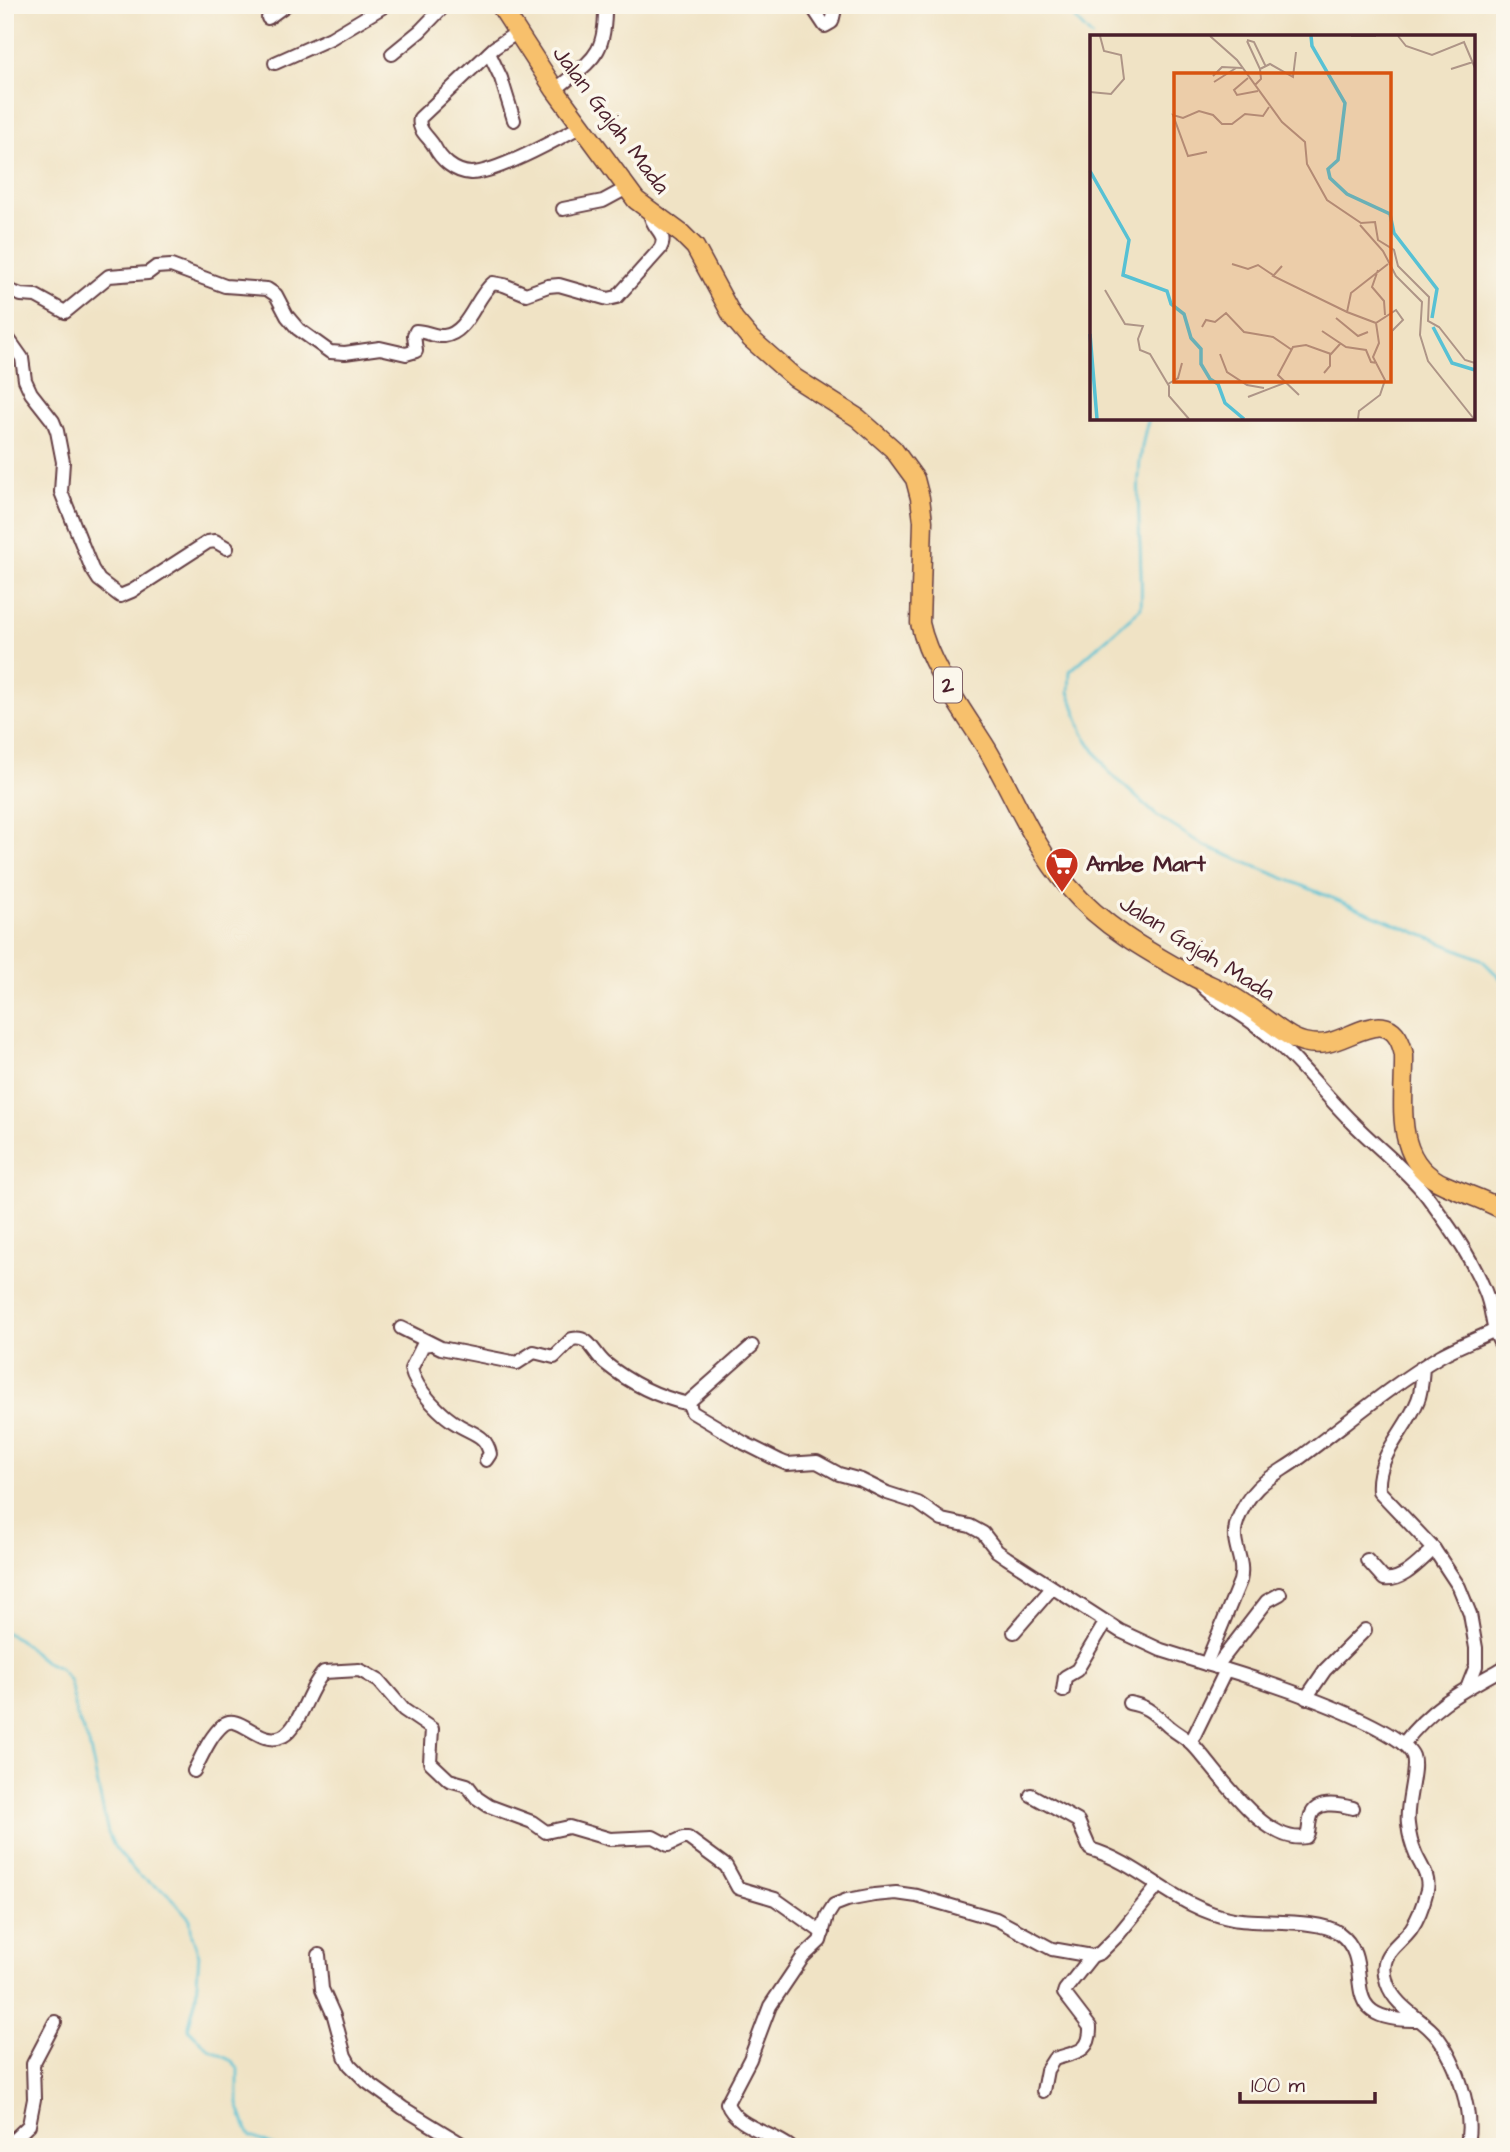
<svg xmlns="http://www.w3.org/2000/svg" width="1510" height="2152" font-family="'Architects Daughter',sans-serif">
  <rect width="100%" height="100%" fill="#fbf7ec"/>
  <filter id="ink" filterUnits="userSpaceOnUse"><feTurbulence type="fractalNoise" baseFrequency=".0143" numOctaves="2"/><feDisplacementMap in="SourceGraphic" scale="14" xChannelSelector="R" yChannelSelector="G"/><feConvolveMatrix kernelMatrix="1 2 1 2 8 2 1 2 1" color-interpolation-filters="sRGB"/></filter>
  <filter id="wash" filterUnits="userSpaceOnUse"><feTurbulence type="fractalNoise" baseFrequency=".00686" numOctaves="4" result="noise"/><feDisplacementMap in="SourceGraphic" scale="28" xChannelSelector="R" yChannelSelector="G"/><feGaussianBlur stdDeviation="1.57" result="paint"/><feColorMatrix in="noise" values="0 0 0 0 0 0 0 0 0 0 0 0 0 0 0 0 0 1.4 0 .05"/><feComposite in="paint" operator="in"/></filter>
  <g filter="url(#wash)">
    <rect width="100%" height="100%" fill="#f0e3c5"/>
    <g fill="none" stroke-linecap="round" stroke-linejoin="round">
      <!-- stream -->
      <g stroke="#57c1d4" stroke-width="2.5">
        <path d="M1071,5L1075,19L1092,37"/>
        <path d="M1149,418C1129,478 1144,546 1141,608L1070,671L1069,692L1083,733L1109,772L1157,816L1203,845L1481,959L1504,982L1505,987"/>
        <path d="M5,1632L18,1639L44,1661L59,1668L70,1681L76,1714L89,1744L108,1833L115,1848L138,1875L167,1893L190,1919L192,1936L199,1955L196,1997L188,2029L209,2049L232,2061L238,2068V2104L247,2130L251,2137L277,2147"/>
      </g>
    </g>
  </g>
  <g filter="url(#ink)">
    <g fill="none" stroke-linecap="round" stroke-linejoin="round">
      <defs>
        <g id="minor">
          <path d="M811,5L825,26L832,22L836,5"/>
          <path d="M268,18L286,5"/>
          <path d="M516,33L494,48L420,118C417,130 428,136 434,146C441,160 454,172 471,173C496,173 558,139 581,126"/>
          <path d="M489,53L501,78L514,120"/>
          <path d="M392,54L420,31L445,5"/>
          <path d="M275,63L331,38L386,5"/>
          <path d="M555,90C592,59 606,57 605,5"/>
          <path d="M563,209L603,201L627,188"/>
          <path d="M5,289L21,295L36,296L65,312L109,276L148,273L156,267L171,266L225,286L267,289L276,295L287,316L298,329L330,352L345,353L380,348L406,354L416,351L414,335L416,331C425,331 435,337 444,336C469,333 475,297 493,283L504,285L526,294L548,286L559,285L608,299L617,297L660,249C669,233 652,230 650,213"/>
          <path d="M5,334L22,358L25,380L31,393L53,421L57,431L63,462L61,492L92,569L99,580L120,596L132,591L208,542L215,541L227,548"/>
          <path d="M1202,986C1218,1003 1240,1012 1258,1027C1294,1054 1320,1090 1351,1121C1376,1147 1405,1168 1427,1196C1449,1226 1471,1256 1485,1291C1495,1314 1489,1329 1505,1350"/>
          <path d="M401,1328L441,1348L517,1363L534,1352L554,1357L572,1339C590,1335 593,1353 605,1363C631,1384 657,1397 689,1404"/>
          <path d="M430,1344L423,1345L411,1369C416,1390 442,1416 460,1426C476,1435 486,1436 490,1454L486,1460"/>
          <path d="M752,1346L691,1400L689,1404L692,1412L744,1443L780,1461L787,1464L817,1462L839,1474L861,1480L887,1493L918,1503L942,1520L970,1526L983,1533L997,1551L1007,1558L1120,1631L1161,1650L1206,1664"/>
          <path d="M1423,1367C1422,1378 1422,1390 1418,1400C1406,1431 1376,1455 1379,1491L1434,1549L1459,1587L1470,1614L1476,1648V1666L1468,1686"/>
          <path d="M1367,1560L1384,1579C1403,1582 1420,1561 1434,1549"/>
          <path d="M1014,1632L1052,1588"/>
          <path d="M1216,1667L1267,1601L1280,1594"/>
          <path d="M1063,1691L1065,1677L1077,1670L1105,1623"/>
          <path d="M1306,1698L1325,1670L1365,1630"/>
          <path d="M1129,1703C1147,1706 1153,1713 1166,1724C1174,1732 1184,1736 1192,1744C1218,1770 1263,1845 1306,1837C1310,1831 1308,1827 1310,1820C1313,1799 1338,1804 1353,1808"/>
          <path d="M1191,1742L1226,1670"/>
          <path d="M1403,1744C1434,1704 1462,1691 1505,1667"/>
          <path d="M194,1771C202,1756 210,1736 223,1725C239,1711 260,1748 283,1736C301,1726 308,1688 324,1672L359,1670L365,1673L379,1681L404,1710L432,1729L430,1762L449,1780L467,1785L477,1798L489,1806L532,1822L546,1832L569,1827L610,1839L653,1837L668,1845L683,1838H688L726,1866L738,1888L775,1899L823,1933"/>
          <path d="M1031,1795L1078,1821L1090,1849C1142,1864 1177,1909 1233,1919C1259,1924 1319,1918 1339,1933C1381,1964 1328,2022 1417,2020"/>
          <path d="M319,1955L322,1989L334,2016L345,2056L350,2065L367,2082L403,2108L467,2147"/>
          <path d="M1043,2091L1047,2070L1054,2059C1074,2052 1091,2054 1090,2027L1064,1993L1065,1990L1092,1956"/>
          <path d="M6,2147L29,2125L34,2099L33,2064L55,2022"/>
          <path d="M790,2147C773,2133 735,2127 727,2103L750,2059L770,2006L803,1957L820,1941L827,1916L834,1905L847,1900L874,1895L896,1893L917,1896L996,1919L1052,1949L1092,1956L1100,1953L1118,1935L1157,1887"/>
          <path d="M1466,2147C1476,2114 1454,2051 1430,2029C1415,2015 1394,2004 1387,1983C1377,1953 1397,1948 1411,1929C1418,1919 1424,1902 1427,1890C1430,1877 1421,1866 1416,1855C1412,1846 1409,1834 1408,1824C1405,1805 1418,1770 1413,1756C1401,1724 1241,1673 1206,1664L1240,1581C1246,1557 1228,1544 1238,1519C1253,1482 1272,1478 1301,1457C1347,1423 1390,1386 1440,1356C1457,1346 1475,1340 1493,1331"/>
        </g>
        <path id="highway" d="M500,5L555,90L636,200L682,234L695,247L734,319L751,339L795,378L858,418L893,449L915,479L920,498L923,521L920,623C929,666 964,712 987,749C1014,795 1033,846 1068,886C1102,926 1147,951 1192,976C1204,983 1218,988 1230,995C1252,1007 1270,1024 1291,1037C1302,1043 1315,1045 1327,1043C1356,1037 1393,1003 1404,1055C1405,1102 1391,1162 1445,1185C1465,1194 1486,1200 1505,1211"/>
      </defs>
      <!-- minor casing -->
      <use href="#minor" stroke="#633c42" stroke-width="16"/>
      <!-- highway casing -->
      <use href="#highway" stroke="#633c42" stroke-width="21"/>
      <!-- minor -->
      <use href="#minor" stroke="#fff" stroke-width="12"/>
      <!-- highway -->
      <use href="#highway" stroke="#f7c06c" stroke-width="18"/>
    </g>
  </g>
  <!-- icons -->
  <defs>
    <symbol id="supermarket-pin" viewBox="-11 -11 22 30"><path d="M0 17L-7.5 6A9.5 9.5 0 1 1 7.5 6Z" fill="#c8321e" stroke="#fbf7ec"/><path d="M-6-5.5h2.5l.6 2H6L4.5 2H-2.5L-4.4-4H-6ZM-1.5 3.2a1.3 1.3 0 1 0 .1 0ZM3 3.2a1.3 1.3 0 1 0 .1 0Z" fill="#fff"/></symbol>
  </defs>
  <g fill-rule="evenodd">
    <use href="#supermarket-pin" x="1043" y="845" width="38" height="52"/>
  </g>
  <g text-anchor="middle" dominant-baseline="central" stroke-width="7" stroke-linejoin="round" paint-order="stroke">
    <!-- shield labels -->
    <rect fill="#fbf7ec" stroke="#7f6065" stroke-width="2" x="934" y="667.5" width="28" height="35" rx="5"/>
    <g font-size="21" font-weight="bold" fill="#4a1f2b">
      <text x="948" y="685">2</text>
    </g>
    <!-- street labels -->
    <g font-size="23" fill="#4a1f2b" stroke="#fbf7ec">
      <text transform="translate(611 120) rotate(53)">Jalan Gajah Mada</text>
      <text transform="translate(1197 948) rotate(32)">Jalan Gajah Mada</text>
    </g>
    <!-- poi labels -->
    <g font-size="23" font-weight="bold" fill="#4a1f2b" stroke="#fbf7ec" text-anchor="start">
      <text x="1086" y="864">Ambe Mart</text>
    </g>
  </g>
  <!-- overview -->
  <g transform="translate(1090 35)">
    <rect width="385" height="385" fill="#f0e3c5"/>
    <path fill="none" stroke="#57c1d4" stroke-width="3.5" d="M221,1L222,11L255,68L248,125L238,134L240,143L257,159L300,179L304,198L347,254L342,283M0,136L39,205L33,240L77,256L81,269L94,279L101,303L111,314V329L120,344L128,349L135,368L154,384M343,292L362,328L385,335M0,299L7,384"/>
    <path fill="none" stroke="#ae9587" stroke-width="2" d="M120,1L147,25L192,87L215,107L217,129L237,165L271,188L285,187L288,205L304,215L308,231L339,262L338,286L349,292L375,325L385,328M261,1H286M308,1L316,11L342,20L374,7L385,33M157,5L164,7L176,32M157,6L170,34L171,44L165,50M170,34L180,29L203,42L206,17M361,34L383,27M123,41L132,32L152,33M158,43L144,55L147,60L168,56M124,47L146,33M0,57L21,59L34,44L31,20L14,16L10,1M117,117L98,121L83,80L93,83L109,76L123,80L132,89H142L155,79L173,81L179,72M270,190L293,216L306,241L332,267L330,300L338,326L384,384M142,229L158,234L168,230L183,240M192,231L183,241L257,277M288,235L282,252L294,266L295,280M15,255L35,289L53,291L48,304L50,315L60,319L79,351V361L99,384M246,283L268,301L278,297M286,288L257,277L261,258L298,229M112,292L116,285L125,287L136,278L154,297L183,302L202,315M232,296L256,312L276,315L281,327L287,328M130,319L137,337L157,350L174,353M234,338L240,331V319M78,349L88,343L92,328M209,360L188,340L203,312L216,310L241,319L250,309M158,362L197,347M268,384L269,376L290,360L295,345L283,322L289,308L286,288L306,275L313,285L302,296V315"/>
    <path fill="#d8530f" fill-opacity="0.15" stroke="#d8530f" stroke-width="3.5" d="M84,38H301V347H84Z"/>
    <rect width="385" height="385" fill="none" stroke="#4a1f2b" stroke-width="3.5"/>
  </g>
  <!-- margin -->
  <rect width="1510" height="2152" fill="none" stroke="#fbf7ec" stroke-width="28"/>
  <!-- scale -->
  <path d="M1240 2092v10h135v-10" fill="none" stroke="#4a1f2b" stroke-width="3.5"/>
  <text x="1251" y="2092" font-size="21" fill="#4a1f2b" stroke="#fbf7ec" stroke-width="5" paint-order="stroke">100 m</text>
</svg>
